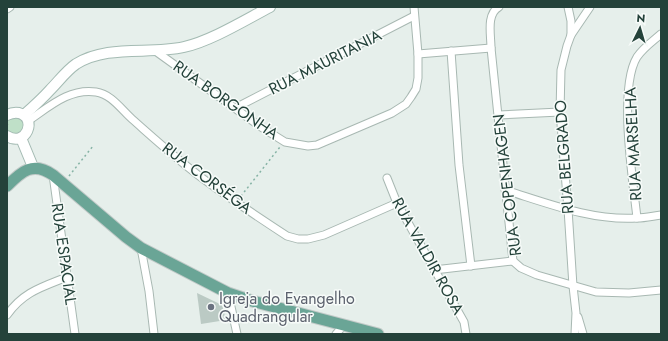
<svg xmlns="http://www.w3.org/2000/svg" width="668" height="341" font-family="Jost,sans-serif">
  <defs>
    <pattern id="park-tufts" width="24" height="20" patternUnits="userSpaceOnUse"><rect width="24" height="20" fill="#bfe0c8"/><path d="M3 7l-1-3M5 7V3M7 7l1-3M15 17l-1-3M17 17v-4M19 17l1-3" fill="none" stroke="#a4c1ad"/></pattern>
  </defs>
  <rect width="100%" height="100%" fill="#e6efeb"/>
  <!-- park -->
  <path fill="url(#park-tufts)" d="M21,113L27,133L7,135V116Z"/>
  <!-- building -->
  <path fill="#bbcac4" d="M197,293L222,305L226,320L201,324Z"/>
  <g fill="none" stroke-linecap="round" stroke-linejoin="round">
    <defs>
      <g id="street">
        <path d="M499,7C486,14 491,35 491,48L513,261L521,268L537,275L596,292L629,293L661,290"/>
        <path d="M568,7L571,21V35"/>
        <path d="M7,9L10,7"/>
        <path d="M154,50L261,127L285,142L308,146L317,145L392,113L406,104L411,97L416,89L418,78V54L414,7"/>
        <path d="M451,51L459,165L471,266"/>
        <path d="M418,54L491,48"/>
        <path d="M235,108L414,16"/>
        <path d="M499,115L560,112"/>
        <path d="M28,121C49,107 69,88 96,92C111,94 121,109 132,119C157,141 182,164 209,183C235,202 261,219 287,236L298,239H308L324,235L397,203"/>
        <path d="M53,175L75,334"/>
        <path d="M387,178L397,203L464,322L466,334"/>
        <path d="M505,190C547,203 592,221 637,218C645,218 653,216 661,215"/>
        <path d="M637,218C633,181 618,88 637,57C643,48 653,41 661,34"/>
        <path d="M141,248L149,291L154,334"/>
        <path d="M434,270L513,261"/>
        <path d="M228,293L237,334"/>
        <path d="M7,315C23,292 42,287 67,277"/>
        <path d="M578,317L583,334"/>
        <path d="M336,334L343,326"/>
        <path d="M575,334L576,313L573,286L568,209L560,112L561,70L567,46L571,35L590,7"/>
      </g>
      <g id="secondary">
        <path d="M7,115C11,113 14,112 19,113C38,118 26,148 7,136"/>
        <path d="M24,115C33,107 42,99 50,90C59,81 66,71 76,64C108,44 149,55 184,47C211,41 245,20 270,7"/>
        <path d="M21,138L33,167"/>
      </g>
      <path id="primary" d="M7,186C22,171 33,161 53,175L126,237L141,248L228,293L252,301L378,334"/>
    </defs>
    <!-- street casing -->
    <use href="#street" stroke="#a8b8b2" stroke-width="9"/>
    <!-- secondary casing -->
    <use href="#secondary" stroke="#a4bbb3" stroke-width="12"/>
    <!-- primary casing -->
    <use href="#primary" stroke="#c2cac8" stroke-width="13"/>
    <!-- path -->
    <g stroke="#86b3a5" stroke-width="1.5" stroke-dasharray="2 3" stroke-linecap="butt">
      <path d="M69,176L93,146"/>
      <path d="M241,196L280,147"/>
    </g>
    <!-- street -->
    <use href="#street" stroke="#fff" stroke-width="7"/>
    <!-- secondary -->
    <use href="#secondary" stroke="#fff" stroke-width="10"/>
    <!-- primary -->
    <use href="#primary" stroke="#6aa596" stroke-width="11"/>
  </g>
  <!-- markers -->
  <circle fill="#6b7280" stroke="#f7fbf9" stroke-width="1.5" cx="211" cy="307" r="4"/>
  <g text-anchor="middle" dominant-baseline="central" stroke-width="3" stroke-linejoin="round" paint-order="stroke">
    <!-- street labels -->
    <g font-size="16" fill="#24423a" stroke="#f7fbf9">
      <text transform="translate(325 62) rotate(-27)">RUA MAURITANIA</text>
      <text transform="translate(226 100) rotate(35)">RUA BORGONHA</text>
      <text transform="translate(633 144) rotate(-93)">RUA MARSELHA</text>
      <text transform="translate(564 157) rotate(-94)">RUA BELGRADO</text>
      <text transform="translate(207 178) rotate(37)">RUA CORSÉGA</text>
      <text transform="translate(507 185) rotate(-97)">RUA COPENHAGEN</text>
      <text transform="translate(64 254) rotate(82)">RUA ESPACIAL</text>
      <text transform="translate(428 256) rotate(61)">RUA VALDIR ROSA</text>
    </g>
    <!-- worship labels -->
    <g font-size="16" fill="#5b616d" stroke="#f7fbf9" text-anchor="start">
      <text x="219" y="298">Igreja do Evangelho<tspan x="219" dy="18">Quadrangular</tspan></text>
    </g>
  </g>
  <!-- border -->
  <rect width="668" height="341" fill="none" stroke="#24423a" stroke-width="16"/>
  <!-- north arrow -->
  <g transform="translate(640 28) rotate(5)" stroke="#f7fbf9" stroke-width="3" paint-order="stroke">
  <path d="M0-3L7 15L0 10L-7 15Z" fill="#24423a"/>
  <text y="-6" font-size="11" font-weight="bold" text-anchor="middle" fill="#24423a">N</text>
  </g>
</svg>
